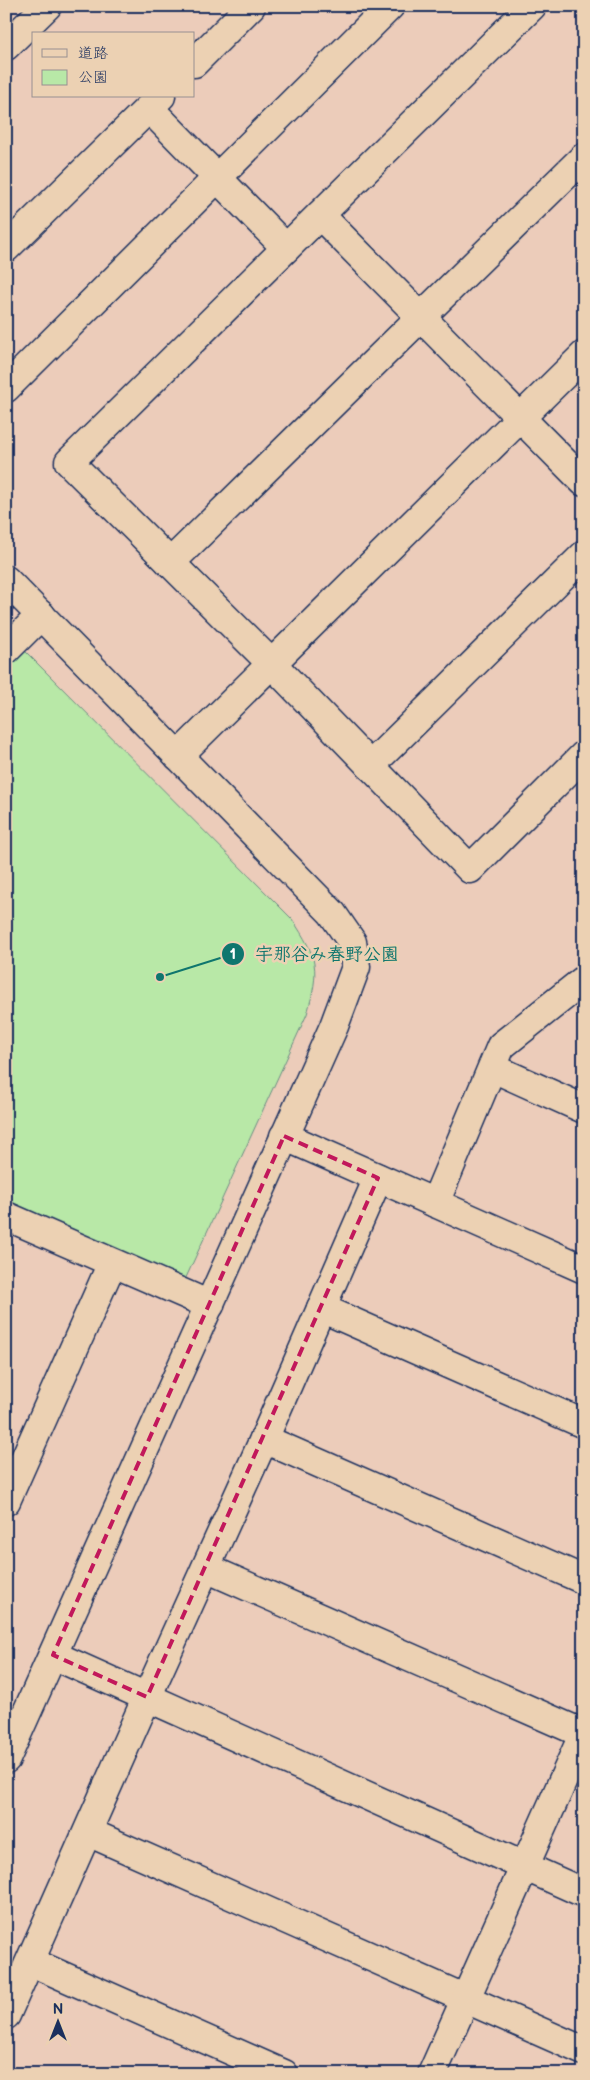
<svg xmlns="http://www.w3.org/2000/svg" width="590" height="2080" font-family="'Balsamiq Sans','Klee One',sans-serif">
  <rect width="100%" height="100%" fill="#ecccba"/>
  <filter id="ink" filterUnits="userSpaceOnUse"><feTurbulence type="fractalNoise" baseFrequency=".02" numOctaves="2"/><feDisplacementMap in="SourceGraphic" scale="10" xChannelSelector="R" yChannelSelector="G"/><feConvolveMatrix kernelMatrix="1 2 1 2 8 2 1 2 1" color-interpolation-filters="sRGB"/></filter>
  <g filter="url(#ink)">
    <!-- green -->
    <path fill="#b8e8a7" stroke="#6a8c82" d="M25,651L292,919C318,958 320,969 307,1014L184,1282L6,1202V669Z"/>
    <g fill="none" stroke-linecap="round" stroke-linejoin="round">
      <defs>
        <g id="street">
          <path d="M532,6L69,462L271,663L470,869L584,755"/>
          <path d="M6,46L47,6"/>
          <path d="M194,63L251,6"/>
          <path d="M149,108L286,248"/>
          <path d="M320,215L584,482"/>
          <path d="M6,248L161,96"/>
          <path d="M170,563L584,157"/>
          <path d="M6,650L41,615"/>
          <path d="M178,756L584,355"/>
          <path d="M370,766L584,555"/>
          <path d="M493,1068L584,1109"/>
          <path d="M284,1136L584,1269"/>
          <path d="M435,1203L501,1046L584,980"/>
          <path d="M6,1216L210,1305"/>
          <path d="M321,1308L584,1424"/>
          <path d="M264,1439L584,1580"/>
          <path d="M6,1501L112,1263"/>
          <path d="M206,1568L584,1734"/>
          <path d="M53,1655L584,1893"/>
          <path d="M88,1832L584,2051"/>
          <path d="M31,1962L284,2074"/>
          <path d="M6,2015L147,1697L264,1439L378,1178"/>
          <path d="M432,2074L584,1733"/>
        </g>
        <g id="secondary">
          <path d="M6,388L390,6"/>
          <path d="M6,580L332,913L352,942L356,967L334,1026L6,1759"/>
        </g>
      </defs>
      <!-- street casing -->
      <use href="#street" stroke="#1b2f5e" stroke-width="31"/>
      <!-- secondary casing -->
      <use href="#secondary" stroke="#1b2f5e" stroke-width="31"/>
      <!-- street -->
      <use href="#street" stroke="#ecd1b3" stroke-width="28"/>
      <!-- secondary -->
      <use href="#secondary" stroke="#ecd1b3" stroke-width="28"/>
    </g>
  </g>
  <!-- marked area -->
  <path fill="none" stroke="#c2185b" stroke-width="4" stroke-dasharray="10 6" stroke-linejoin="round" d="M284,1136L378,1178L147,1697L53,1655Z"/>
  <!-- callouts -->
  <path fill="none" stroke="#0f766e" stroke-width="2" d="M160 977L233 954"/>
  <g fill="#0f766e" stroke="#ecd1b3" stroke-width="2">
    <circle cx="160" cy="977" r="5"/>
    <circle cx="233" cy="954" r="12"/>
  </g>
  <g font-size="15" text-anchor="middle" font-weight="bold" fill="#fff">
    <text x="233" y="959">1</text>
  </g>
  <g font-size="18" text-anchor="middle" font-weight="bold" fill="#0f766e" stroke="#ecd1b3" stroke-width="5" stroke-linejoin="round" paint-order="stroke">
    <text x="327" y="960">宇那谷み春野公園</text>
  </g>
  <!-- margin -->
  <rect width="590" height="2080" fill="none" stroke="#ecd1b3" stroke-width="25"/>
  <rect x="12" y="12" width="565" height="2055" fill="none" stroke="#1b2f5e" stroke-width="2" filter="url(#ink)"/>
  <!-- legend -->
  <rect x="32" y="32" width="162" height="65" fill="#ecd1b3" stroke="#989091"/>
  <rect x="42" y="49" width="25" height="8" fill="#ecd1b3" stroke="#989091"/>
  <text x="78" y="58" font-size="15" fill="#1b2f5e">道路</text>
  <rect x="42" y="70" width="25" height="15" fill="#b8e8a7" stroke="#989091"/>
  <text x="78" y="82" font-size="15" fill="#1b2f5e">公園</text>
  <!-- north arrow -->
  <g transform="translate(58 2022)" stroke="#ecd1b3" stroke-width="4" paint-order="stroke">
  <path d="M0-4L9 19L0 12L-9 19Z" fill="#1b2f5e"/>
  <text y="-8" font-size="14" font-weight="bold" text-anchor="middle" fill="#1b2f5e">N</text>
  </g>
</svg>
